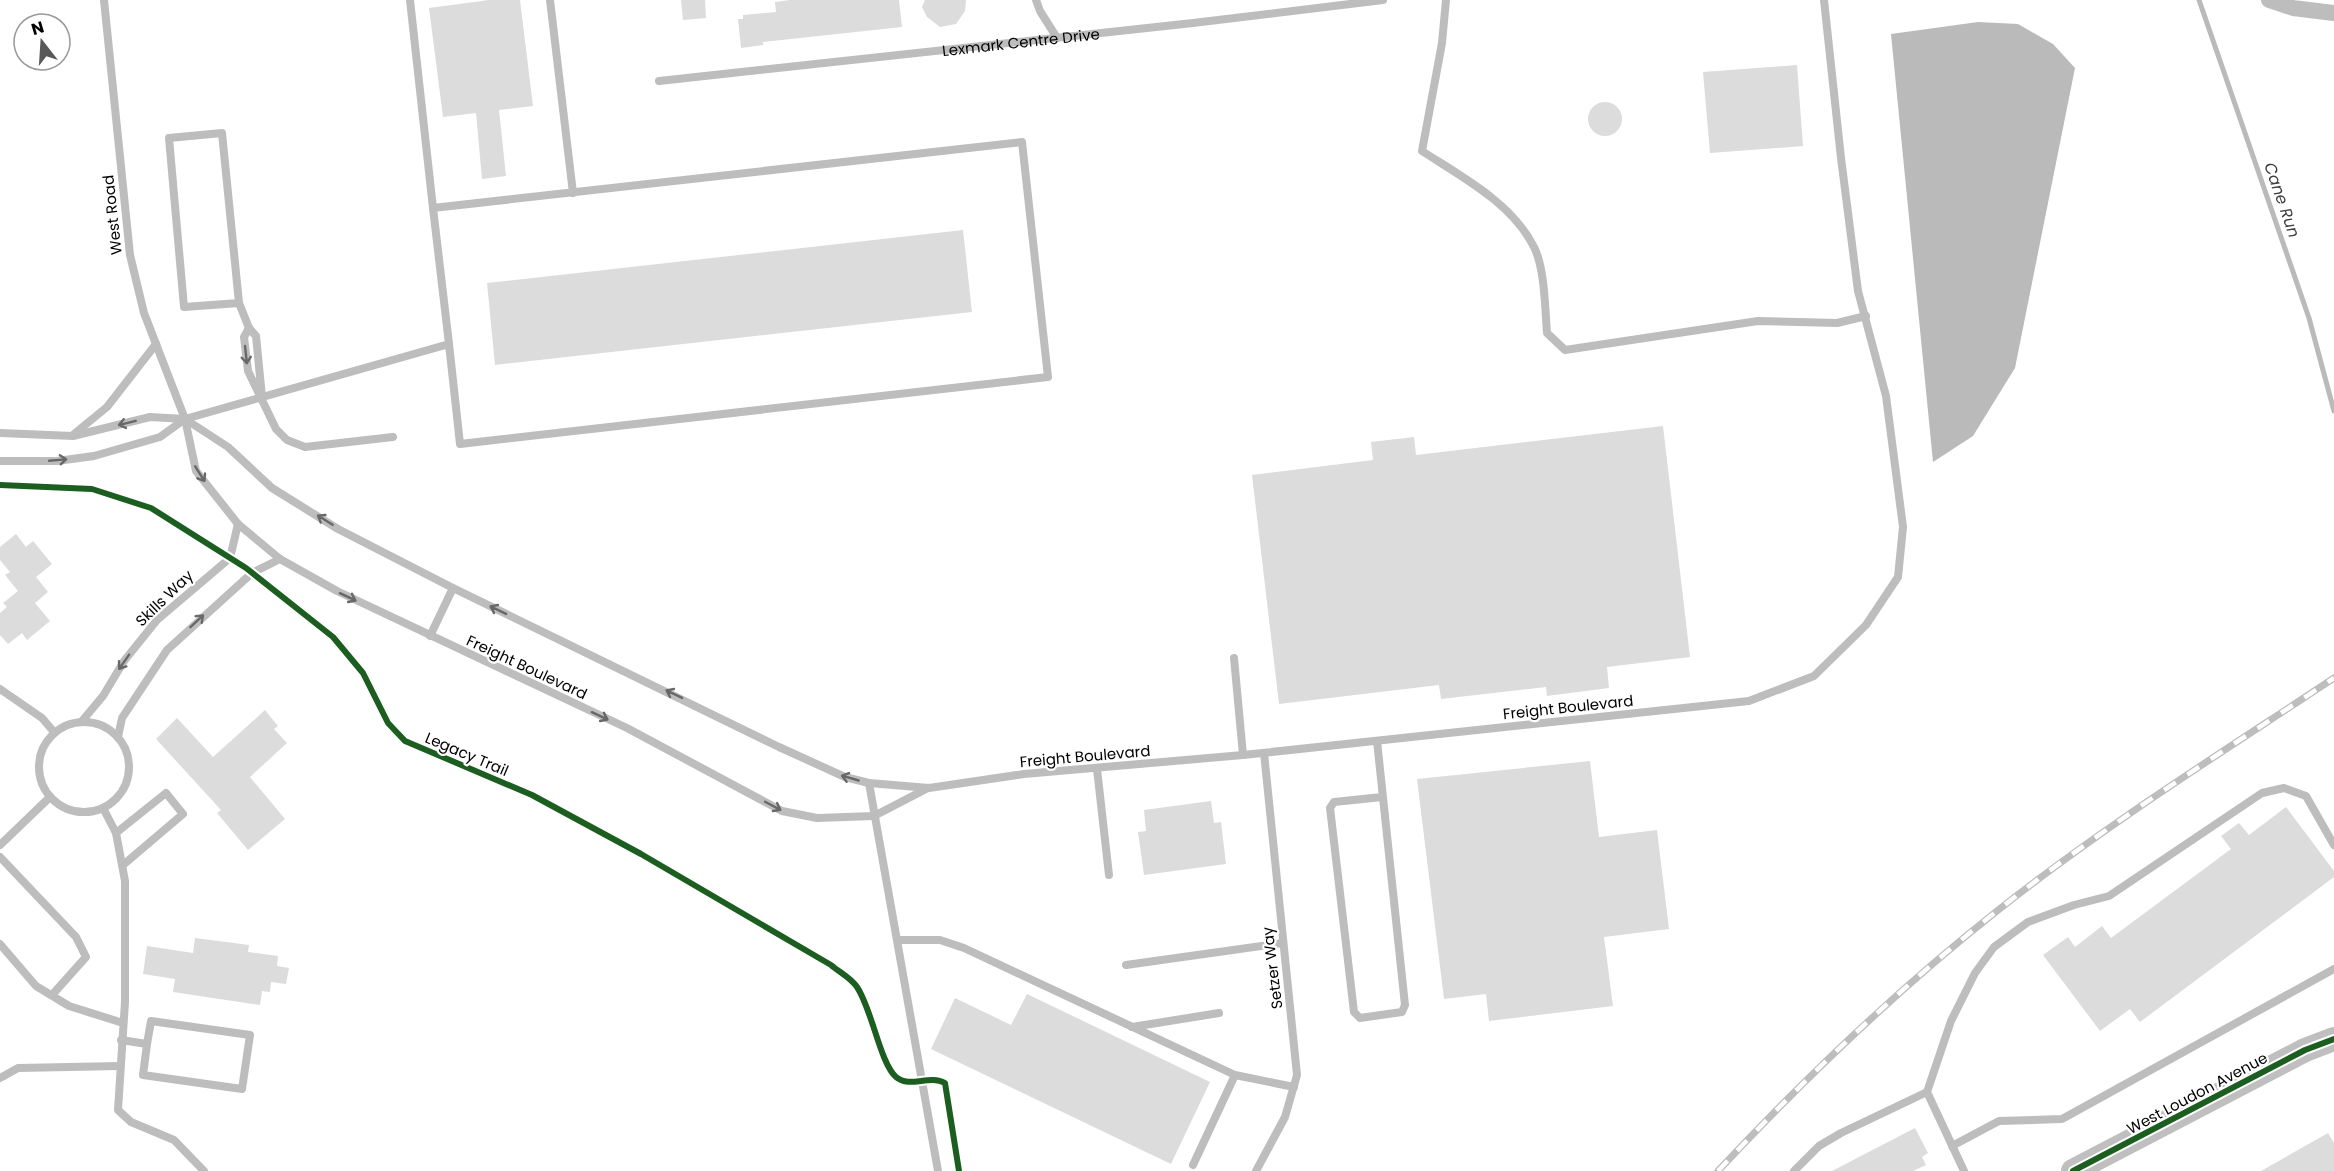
<svg xmlns="http://www.w3.org/2000/svg" width="2334" height="1171" font-family="Poppins,sans-serif">
  <rect width="100%" height="100%" fill="#fff"/>
  <!-- water -->
  <path fill="#bababa" d="M1978,22L2018,24L2053,44L2075,68L2015,368L1973,436L1933,462L1891,34Z"/>
  <g fill="none" stroke-linecap="round" stroke-linejoin="round">
    <!-- stream -->
    <path stroke="#bababa" stroke-width="5" d="M2199,0L2309,318L2334,411"/>
  </g>
  <!-- building -->
  <g fill="#dcdcdc">
    <path d="M489,0H520L533,106L499,110L506,176L482,179L476,113L443,117L429,8Z"/>
    <path d="M681,0H705L706,18L683,20Z"/>
    <path d="M790,0H899L902,27L763,42V45L741,48L738,19H743V15L776,12L775,2Z"/>
    <path d="M925,0H966L965,11L956,24L940,27L927,17L922,7Z"/>
    <path d="M1797,65L1803,146L1710,153L1703,72Z"/>
    <circle cx="1605" cy="119" r="17"/>
    <path d="M963,230L972,312L495,365L487,283Z"/>
    <path d="M1663,426L1690,657L1607,667L1609,688L1547,696L1546,687L1441,699L1439,685L1279,704L1252,475L1373,460L1371,442L1414,437L1416,455Z"/>
    <path d="M16,534L26,547L33,541L52,564L36,577L48,592L35,603L50,621L27,640L22,633L8,644L0,635V613L7,607L3,603L18,591L5,575L10,572L0,560V547Z"/>
    <path d="M265,710L278,726L274,729L287,743L250,777L285,819L248,850L217,813L221,810L156,739L177,718L213,757Z"/>
    <path d="M1590,761L1599,837L1657,830L1669,929L1604,937L1613,1006L1489,1021L1486,994L1444,999L1417,779Z"/>
    <path d="M1211,801L1214,823L1221,822L1226,864L1144,875L1138,832L1146,831L1144,810Z"/>
    <path d="M2286,807L2334,871V877L2140,1022L2130,1009L2100,1031L2043,955L2068,937L2075,947L2102,926L2111,938L2231,849L2221,836L2239,823L2249,835Z"/>
    <path d="M195,938L249,945L248,952L278,956L277,966L289,968L286,984L271,982L270,992L262,991L260,1005L173,992L175,979L143,974L147,946L193,953Z"/>
    <path d="M1027,994L1210,1082L1171,1164L931,1049L955,998L1011,1025Z"/>
    <path d="M1915,1128L1928,1153L1922,1157L1926,1165L1913,1171H1832Z"/>
    <path d="M2328,1133L2334,1143V1171H2261Z"/>
  </g>
  <g fill="none" stroke-linecap="round" stroke-linejoin="round">
    <!-- service -->
    <g stroke="#bdbdbd" stroke-width="8">
      <path d="M104,0L130,255L144,313L185,419L196,471L238,524L280,559L337,591L627,728L782,811L817,818L874,816L928,788"/>
      <path d="M410,0L433,208"/>
      <path d="M550,0L573,193"/>
      <path d="M1036,0L1040,11L1057,38"/>
      <path d="M1446,0L1442,43L1422,151C1462,177 1512,203 1534,247C1545,269 1545,309 1547,333L1565,350L1758,321L1837,323L1866,316"/>
      <path id="s1" d="M659,81L1193,23L1383,0"/>
      <path d="M239,303L184,307L169,138L222,133L239,303L249,328"/>
      <path d="M262,397L256,336L249,328L244,337L248,371L276,429L287,440L305,447L393,437"/>
      <path d="M0,433L73,436L150,417L185,419L228,447L272,488L338,529L453,588L779,747L845,777L869,783L929,788L1024,774L1243,755L1749,701L1814,676L1866,625L1898,577L1903,527L1886,396L1858,291L1841,158L1824,0"/>
      <path d="M74,434L107,407L156,344"/>
      <path d="M0,461H57L94,456L160,437L185,419L449,344L433,208L1022,142L1048,377L460,444L449,344"/>
      <path d="M430,636L453,588"/>
      <path d="M1234,658L1243,755"/>
      <path d="M0,689L42,718L54,732"/>
      <path d="M82,721L103,696L124,661L157,620L230,558L238,524"/>
      <circle cx="84" cy="767" r="45"/>
      <path d="M118,737L122,718L167,650L252,573L280,559"/>
      <path d="M1377,741L1405,1005L1402,1012L1360,1018L1354,1012L1330,808L1334,802L1382,797"/>
      <path d="M1097,769L1109,875"/>
      <path d="M869,783L938,1171"/>
      <path d="M103,808L116,833L125,881V1002L118,1110L131,1122L174,1140L204,1171"/>
      <path d="M116,833L166,793L183,814L123,865"/>
      <path d="M0,845L50,797"/>
      <path d="M0,857L76,937L86,957L52,995"/>
      <path d="M898,940H940L964,948L1235,1075L1294,1087"/>
      <path d="M0,944L36,986L69,1006L123,1023"/>
      <path d="M1126,965L1283,943"/>
      <path d="M1132,1027L1219,1013"/>
      <path d="M121,1040L147,1044L143,1075L242,1089L250,1035L151,1021L147,1044"/>
      <path d="M0,1078L18,1068L120,1066"/>
      <path d="M1952,1146L1999,1121L2062,1119L2334,969"/>
      <path d="M1193,1165L1235,1075"/>
      <path d="M1256,1171L1285,1117L1297,1075L1264,753"/>
      <path d="M1794,1171L1819,1146L1841,1133L1927,1092"/>
      <path d="M1964,1171L1927,1092L1951,1021L1975,973L1994,947L2028,922L2074,905L2109,896L2262,793L2284,788L2306,796L2334,845"/>
    </g>
    <!-- minor -->
    <path stroke="#bdbdbd" stroke-width="16" d="M2269,0L2293,8L2334,13"/>
    <!-- secondary -->
    <path stroke="#bfbfbf" stroke-width="24" d="M2073,1171L2305,1050L2334,1039"/>
    <defs>
      <path id="rail" d="M1718,1171C1805,1078 1897,990 1997,911C2104,826 2221,753 2334,678"/>
    </defs>
    <!-- rail casing -->
    <use href="#rail" stroke="#bdbdbd" stroke-width="7"/>
    <!-- rail -->
    <use href="#rail" stroke="#fff" stroke-width="4.5" stroke-dasharray="14" stroke-linecap="butt"/>
    <defs>
      <g id="cycleway">
        <path d="M0,485L92,489L151,508L246,568L333,637L363,673L388,723L405,741L532,795L641,854L831,965C839,972 851,978 857,987C872,1009 880,1063 896,1077C910,1089 929,1074 945,1083L959,1171"/>
        <path d="M2073,1171L2305,1050L2334,1039"/>
      </g>
    </defs>
    <!-- cycleway casing -->
    <use href="#cycleway" stroke="#fff" stroke-width="10"/>
    <!-- cycleway -->
    <use href="#cycleway" stroke="#1b5e20" stroke-width="6"/>
  </g>
  <!-- one-way arrows -->
  <defs><path id="oneway-shaft" d="M-6 0H5M1.5-3L5.5 0L1.5 3" fill="none" stroke-width="1.6" stroke-linecap="round" stroke-linejoin="round" transform="scale(1.5)"/></defs>
  <g stroke="#686868">
    <use href="#oneway-shaft" transform="translate(246 355) rotate(84)"/>
    <use href="#oneway-shaft" transform="translate(127 423) rotate(166)"/>
    <use href="#oneway-shaft" transform="translate(58 460) rotate(-5)"/>
    <use href="#oneway-shaft" transform="translate(200 474) rotate(58)"/>
    <use href="#oneway-shaft" transform="translate(325 520) rotate(-148)"/>
    <use href="#oneway-shaft" transform="translate(348 597) rotate(25)"/>
    <use href="#oneway-shaft" transform="translate(498 610) rotate(-154)"/>
    <use href="#oneway-shaft" transform="translate(197 621) rotate(-43)"/>
    <use href="#oneway-shaft" transform="translate(124 662) rotate(125)"/>
    <use href="#oneway-shaft" transform="translate(674 694) rotate(-154)"/>
    <use href="#oneway-shaft" transform="translate(600 716) rotate(25)"/>
    <use href="#oneway-shaft" transform="translate(850 778) rotate(-164)"/>
    <use href="#oneway-shaft" transform="translate(773 806) rotate(28)"/>
  </g>
  <g text-anchor="middle" dominant-baseline="central" stroke-width="4.5" stroke-linejoin="round" paint-order="stroke">
    <!-- street labels -->
    <g font-size="15" fill="#000" stroke="#fff">
      <text stroke="none"><textPath href="#s1" startOffset="364">Lexmark Centre Drive</textPath></text>
      <text transform="translate(112 215) rotate(-96)">West Road</text>
      <text transform="translate(164 598) rotate(-44)">Skills Way</text>
      <text transform="translate(527 667) rotate(25)">Freight Boulevard</text>
      <text transform="translate(1568 707) rotate(-6)">Freight Boulevard</text>
      <text transform="translate(467 754) rotate(23)">Legacy Trail</text>
      <text transform="translate(1085 756) rotate(-5)">Freight Boulevard</text>
      <text transform="translate(1272 968) rotate(-97)">Setzer Way</text>
      <text transform="translate(2197 1093) rotate(-28)">West Loudon Avenue</text>
    </g>
    <!-- water labels -->
    <g font-size="16" font-style="italic" fill="#3e3e3e" stroke="#fff">
      <text transform="translate(2282 200) rotate(71)">Cane Run</text>
    </g>
  </g>
  <!-- north arrow -->
  <g transform="translate(42 42) rotate(343)"><circle r="28" fill="#ffffff" stroke="#999999" stroke-width="1.5"/>
  <path d="M0-4.5L10 22L0 15L-10 22Z" fill="#595959"/>
  <text y="-9" font-size="16" font-weight="bold" text-anchor="middle" fill="#000000">N</text>
  </g>
</svg>
